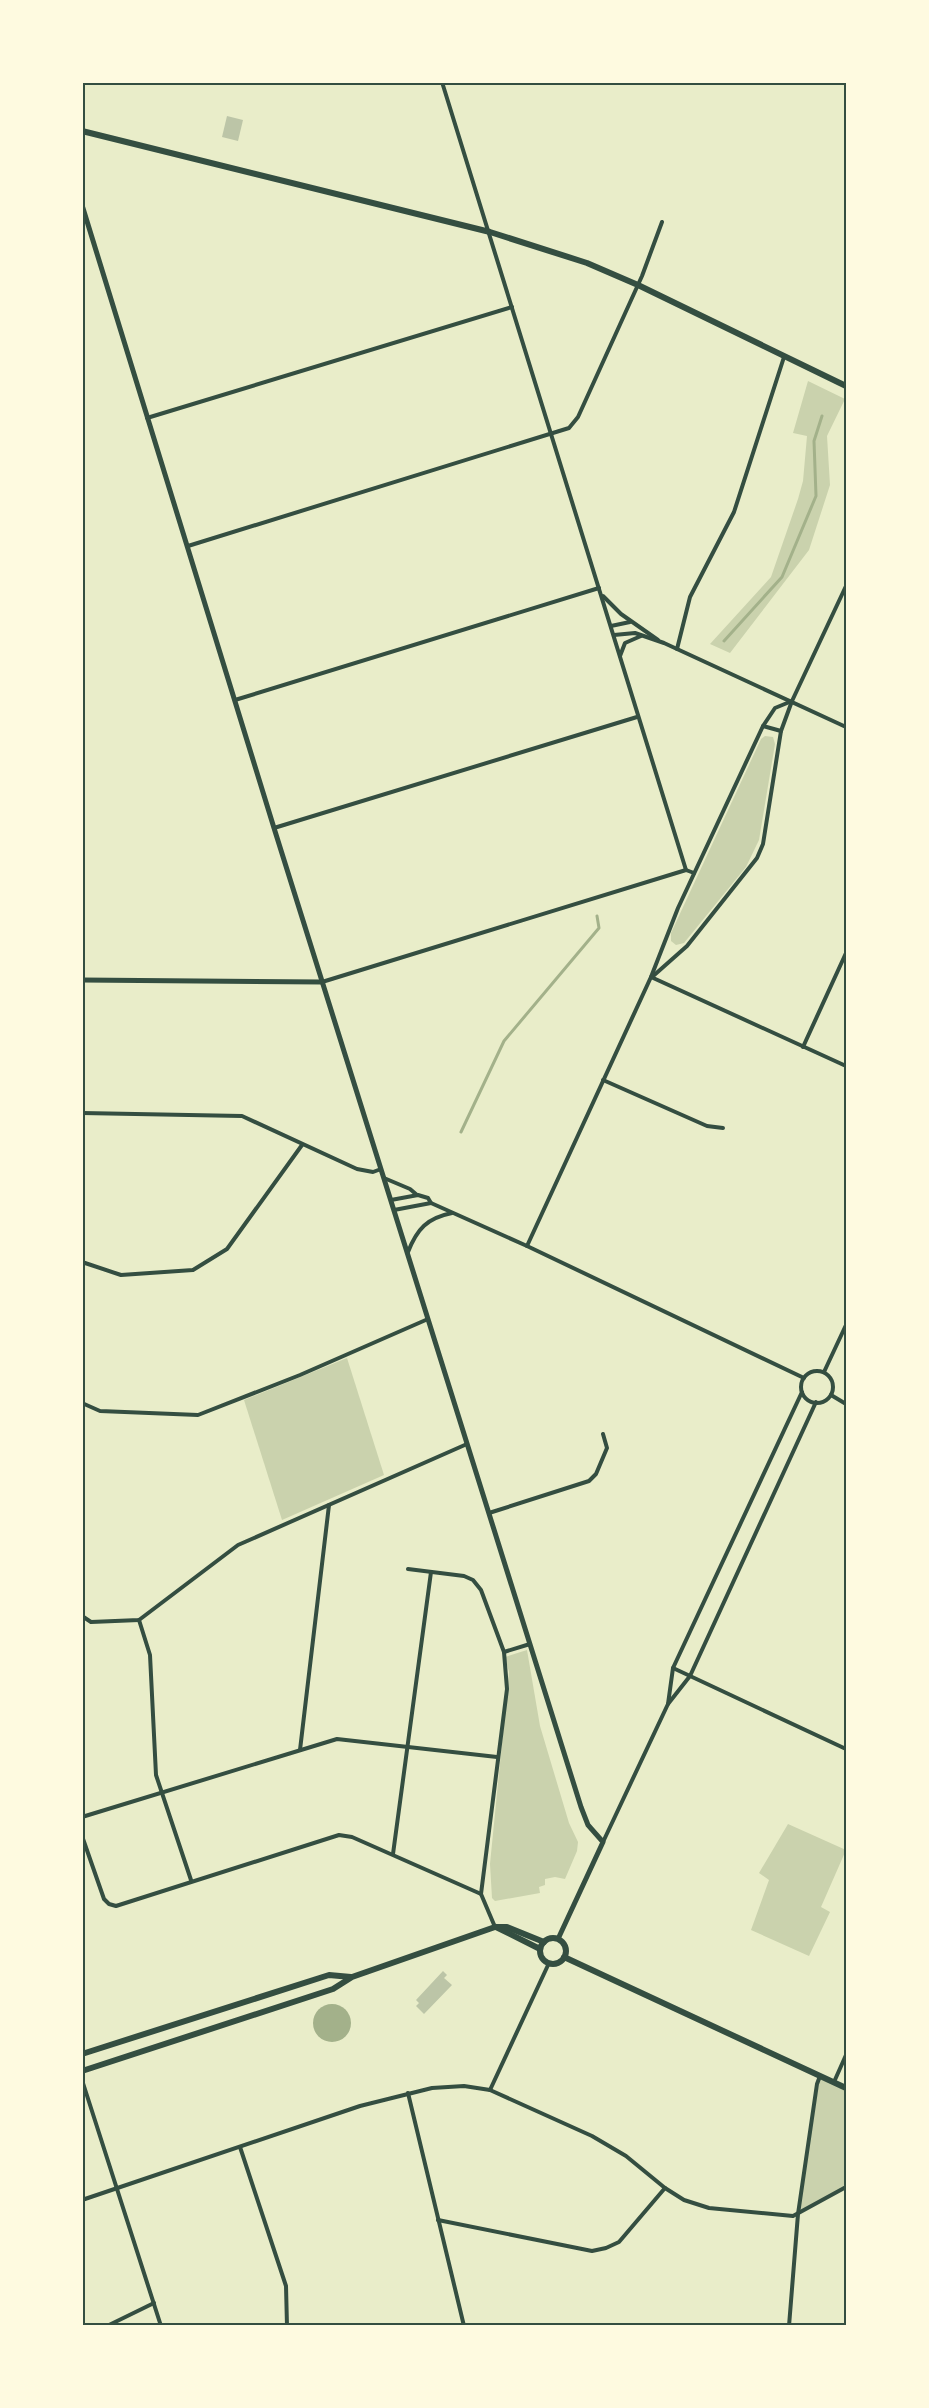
<svg xmlns="http://www.w3.org/2000/svg" width="929" height="2408" font-family="'Sofia Sans Condensed',sans-serif">
  <rect width="100%" height="100%" fill="#e9edc9"/>
  <!-- green -->
  <g fill="#cad2ad">
    <path d="M808,381L845,399L827,436L830,485L809,550L730,653L710,644L771,577L798,499L803,481L807,436L793,433Z"/>
    <path d="M765,736L773,737L775,744L759,840L746,867L684,943L676,945L671,941V933L761,739Z"/>
    <path d="M347,1358L384,1475L282,1520L244,1400Z"/>
    <path d="M527,1650L540,1726L569,1823L578,1842L577,1851L565,1879L555,1877L545,1879V1885L539,1887L540,1893L495,1901L492,1898L490,1864L509,1672L505,1657Z"/>
    <path d="M788,1824L846,1850L821,1907L830,1912L809,1956L751,1930L769,1880L759,1873Z"/>
    <path d="M820,2076L846,2088V2187L798,2214Z"/>
  </g>
  <!-- water -->
  <circle fill="#a3b18a" cx="332" cy="2023" r="19"/>
  <g fill="none" stroke-linecap="round" stroke-linejoin="round">
    <!-- stream -->
    <g stroke="#a3b18a" stroke-width="3">
      <path d="M724,641L782,577L816,496L814,441L822,416"/>
      <path d="M461,1132L504,1041L599,928L597,916"/>
    </g>
  </g>
  <!-- building -->
  <g fill="#bcc5a7">
    <path d="M227,116L243,120L238,141L222,137Z"/>
    <path d="M443,1971L447,1975L444,1978L452,1985L424,2014L416,2006L419,2003L416,2000Z"/>
  </g>
  <g fill="none" stroke-linecap="round" stroke-linejoin="round">
    <!-- minor -->
    <g stroke="#344e41" stroke-width="4">
      <path d="M442,82L686,870"/>
      <path d="M147,418L512,307"/>
      <path d="M188,546L569,428L578,417L642,276L662,222"/>
      <path d="M603,596L621,614L658,640"/>
      <path d="M611,626L630,622"/>
      <path d="M614,635L635,633L664,643L846,727"/>
      <path d="M677,649L690,597L734,512L784,357"/>
      <path d="M620,656L625,643L641,636"/>
      <path d="M235,700L599,588"/>
      <path d="M763,726L781,731"/>
      <path d="M274,828L637,717"/>
      <path d="M651,977L846,1066"/>
      <path d="M652,977L687,946L757,858L763,844L781,731L792,701L846,586"/>
      <path d="M322,982L686,870L694,873"/>
      <path d="M803,1047L846,953"/>
      <path d="M603,1080L707,1126L723,1128"/>
      <path d="M82,1113L242,1116L357,1169L373,1172L381,1169"/>
      <path d="M384,1178L410,1189L417,1195"/>
      <path d="M391,1200L418,1195L428,1198L431,1203L527,1246L804,1378"/>
      <path d="M394,1210L431,1203"/>
      <path d="M527,1246L651,977L678,908L763,726L775,708L792,701"/>
      <path d="M408,1252C417,1229 427,1218 452,1213"/>
      <path d="M82,1262L121,1275L193,1270L227,1249L302,1145"/>
      <circle cx="817" cy="1387" r="16"/>
      <path d="M824,1372L846,1325"/>
      <path d="M831,1395L846,1404"/>
      <path d="M82,1403L100,1411L198,1415L300,1375L428,1319"/>
      <path d="M489,1513L589,1481L596,1474L607,1448L603,1434"/>
      <path d="M408,1569L464,1576L473,1580L481,1590L504,1652L507,1689L481,1894L495,1927"/>
      <path d="M82,1616L91,1622L139,1620L238,1545L467,1444"/>
      <path d="M139,1620L150,1655L156,1775L191,1880"/>
      <path d="M504,1652L530,1644"/>
      <path d="M673,1668L846,1749"/>
      <path d="M668,1704L673,1668L802,1392"/>
      <path d="M300,1750L329,1505"/>
      <path d="M82,1817L337,1739L497,1757"/>
      <path d="M82,1836L104,1899L109,1904L116,1906L339,1835L352,1837L481,1894"/>
      <path d="M603,1842L668,1704L690,1676L816,1402"/>
      <path d="M393,1854L431,1572"/>
      <path d="M82,2080L161,2326"/>
      <path d="M834,2082L846,2055"/>
      <path d="M490,2090L549,1963"/>
      <path d="M408,2093L464,2326"/>
      <path d="M240,2147L286,2286L287,2326"/>
      <path d="M82,2200L360,2106L432,2088L464,2086L490,2090L592,2136L626,2156L665,2188L684,2200L709,2208L793,2216L846,2187"/>
      <path d="M438,2220L592,2251L606,2248L619,2242L665,2188"/>
      <path d="M107,2326L154,2303"/>
      <path d="M789,2326L798,2214L817,2084L820,2076"/>
    </g>
    <!-- tertiary -->
    <g stroke="#344e41" stroke-width="5">
      <path d="M82,205L274,828L581,1807L588,1825L603,1842L558,1939"/>
      <path d="M82,980L322,982"/>
    </g>
    <!-- secondary -->
    <g stroke="#344e41" stroke-width="6">
      <path d="M82,131L490,232L587,263L638,285L846,386"/>
      <path d="M496,1927L540,1949"/>
      <circle cx="553" cy="1951" r="13"/>
      <path d="M564,1957L846,2088"/>
      <path d="M82,2054L329,1975L351,1977"/>
      <path d="M82,2071L333,1989L352,1977L495,1927H507L544,1942"/>
    </g>
  </g>
  <!-- border -->
  <rect width="929" height="2408" fill="none" stroke="#fefae0" stroke-width="168"/>
  <rect x="84" y="84" width="761" height="2240" fill="none" stroke="#344e41" stroke-width="2"/>
</svg>
